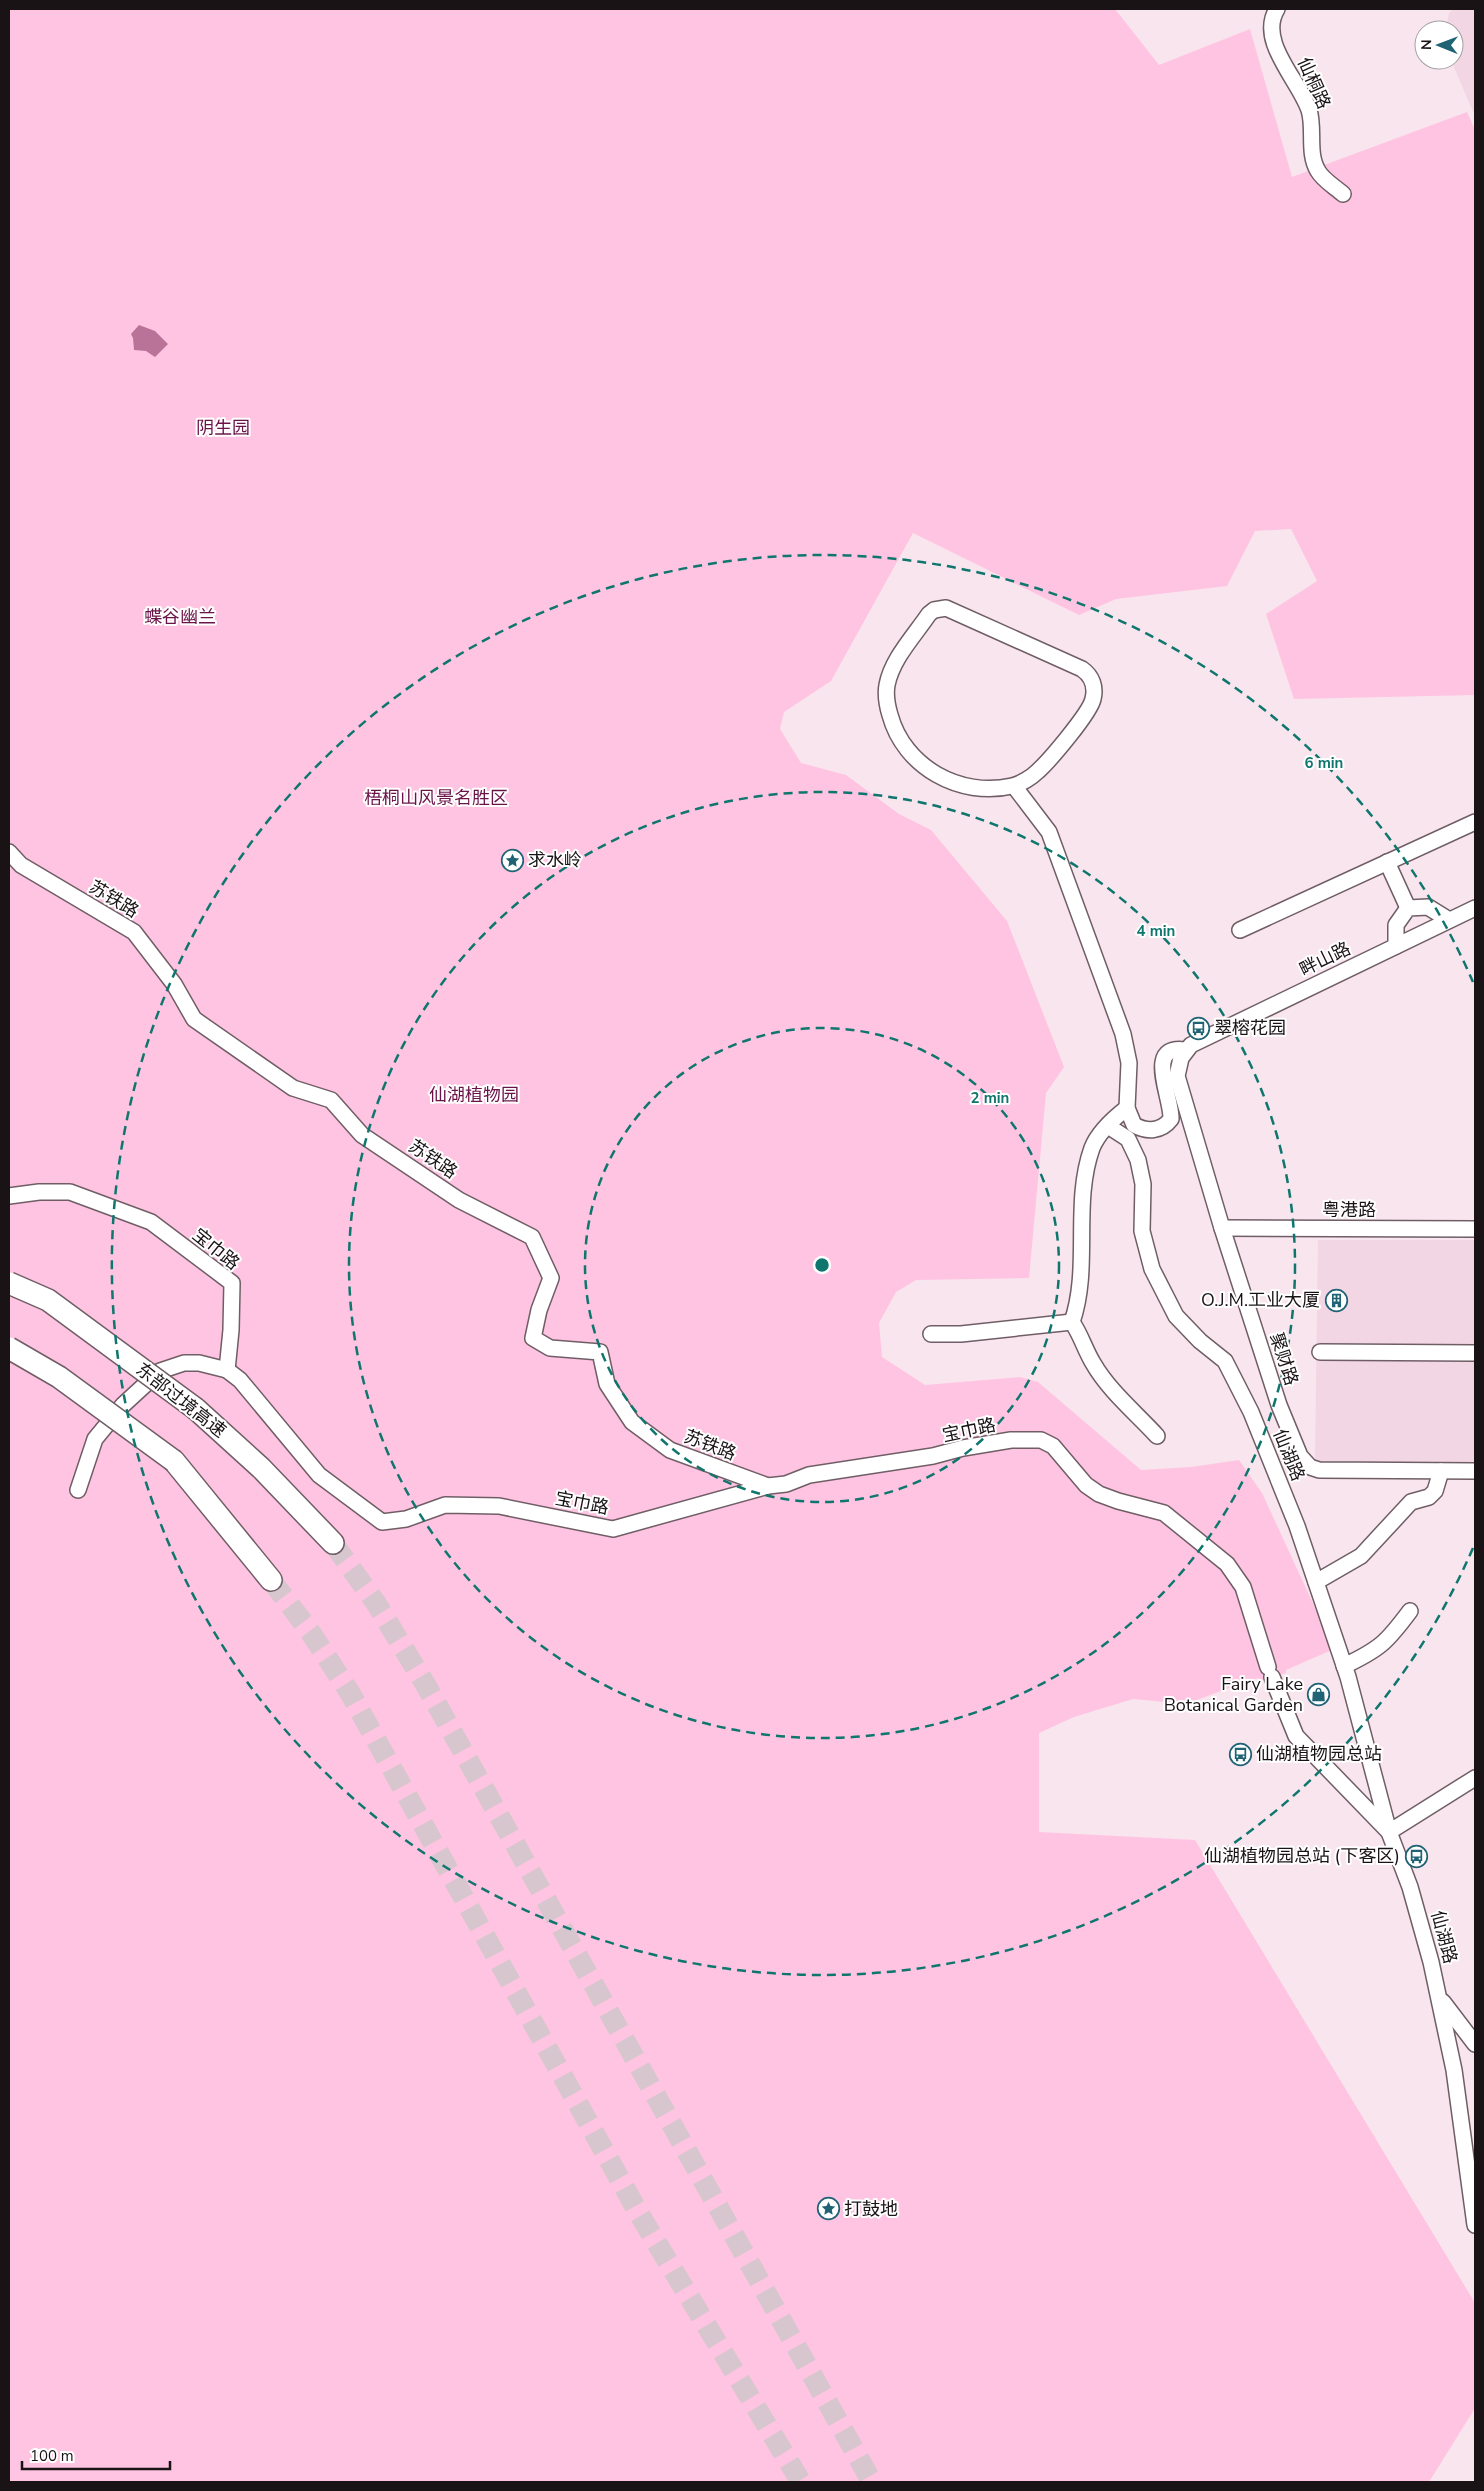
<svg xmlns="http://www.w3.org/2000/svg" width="1484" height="2491" font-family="'Nunito Sans','Noto Sans SC',sans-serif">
  <rect width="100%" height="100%" fill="#f9e5ee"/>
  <!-- built -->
  <g fill="#f2d6e3">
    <path d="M1454,9H1475V116L1451,60H1454V30H1446L1449,13Z"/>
    <path d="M1318,1240H1475V1464L1315,1463Z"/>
  </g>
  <!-- green -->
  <path fill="#ffc4e1" d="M9,9H1115L1159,65L1250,29L1292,177L1467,112L1475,130V695L1294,699L1266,614L1317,581L1291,529L1255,531L1227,586L1116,599L1079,615L913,533L831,681L784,712L780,729L801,763L846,775L899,814L931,830L1007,921L1064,1067L1046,1093L1029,1278L916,1280L896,1292L879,1323L882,1357L925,1385L1020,1377L1038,1382L1141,1470L1191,1467L1239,1460L1262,1493L1334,1649L1286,1670V1673L1259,1681L1258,1678L1248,1681L1186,1704L1133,1699L1074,1717L1039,1733V1832L1195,1840L1475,2303V2408L1429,2482H9Z"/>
  <!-- water -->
  <path fill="#ba7398" d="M139,325L155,331L168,344L155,357L146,351L134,350L133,338L131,334Z"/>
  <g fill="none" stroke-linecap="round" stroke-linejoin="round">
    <!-- highway-tunnel -->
    <g stroke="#d7c6ce" stroke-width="21" stroke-dasharray="21 11" stroke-linecap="butt">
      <path d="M333,1543L376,1603L427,1687L872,2482"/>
      <path d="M271,1580L311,1633L350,1693L638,2212L801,2482"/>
    </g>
    <defs>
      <g id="minor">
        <path d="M1277,9C1257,41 1299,80 1309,110C1315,129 1307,153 1318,171C1323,180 1335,187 1343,194"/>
        <path d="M946,608L1082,669C1092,676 1096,687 1093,699C1090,713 1050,760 1038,771C1032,777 1021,784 1012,786C960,798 904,767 890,715C887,705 885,696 887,685C892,659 914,636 929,614L934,610Z"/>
        <path d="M1014,786L1049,832L1123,1034L1129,1063L1127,1108L1134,1125C1147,1132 1161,1132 1171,1119C1172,1097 1144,1044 1185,1050"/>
        <path d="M9,852L21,865L134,932L174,984L194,1019L293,1088L331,1100L362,1135L459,1200L532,1237L551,1278L539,1310L533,1338L550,1348L600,1352L607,1384L632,1422L670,1450L768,1486"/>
        <path d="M1387,862L1408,908"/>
        <path d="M1475,908L1191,1045L1181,1058L1177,1076L1222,1228L1279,1405L1300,1456L1310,1467L1319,1470L1475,1471"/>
        <path d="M1240,930L1475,822"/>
        <path d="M1396,946V925L1408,908L1428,907L1449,920"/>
        <path d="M1108,1126L1128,1139L1138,1160L1143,1184L1142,1231L1152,1269L1176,1316L1200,1341L1225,1361L1251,1412L1297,1526L1348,1677L1389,1832L1475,1778"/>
        <path d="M9,1196L39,1192H70L151,1222L232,1283L231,1330L227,1370"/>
        <path d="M1222,1228L1475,1229"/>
        <path d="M1072,1322C1091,1267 1072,1204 1092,1148C1098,1133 1114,1118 1127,1108"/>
        <path d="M1072,1322C1081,1335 1085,1350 1093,1363C1109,1391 1136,1413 1157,1436"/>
        <path d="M931,1334H961L1072,1322"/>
        <path d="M1320,1352L1475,1353"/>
        <path d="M78,1490L95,1439L123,1405L160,1371L184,1363H199L227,1370L240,1380L319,1475L382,1522L406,1519L445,1505L499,1506L613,1529L768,1486L786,1484L809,1475L933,1456L963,1448L1011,1440H1041L1053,1446L1086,1485L1099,1494L1118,1501L1164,1513L1227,1564L1243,1587L1268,1667"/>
        <path d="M1316,1582L1361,1556L1411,1502L1429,1497L1435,1491L1441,1471"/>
        <path d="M1344,1666C1380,1649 1387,1642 1410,1611"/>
        <path d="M1272,1677L1296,1736L1389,1832L1410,1887L1431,1962L1454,2070L1475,2225"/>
        <path d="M1443,2002L1475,2044"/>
      </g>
      <g id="highway">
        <path d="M196,1409L261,1468L333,1543"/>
        <path d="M174,1461L271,1580"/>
      </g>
    </defs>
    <!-- minor casing -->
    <use href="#minor" stroke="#6f5e66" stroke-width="18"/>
    <!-- highway casing -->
    <use href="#highway" stroke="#6f5e66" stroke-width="24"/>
    <!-- minor -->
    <use href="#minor" stroke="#fff" stroke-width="15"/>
    <!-- highway -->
    <use href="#highway" stroke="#fff" stroke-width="21"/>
    <defs>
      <g id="highway-bridge">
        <path d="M9,1283L48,1300L196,1409"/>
        <path d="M9,1348L59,1377L174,1461"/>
      </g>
    </defs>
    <!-- highway-bridge casing -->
    <use href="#highway-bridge" stroke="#6f5e66" stroke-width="24" stroke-linecap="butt"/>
    <!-- highway-bridge -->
    <use href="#highway-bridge" stroke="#fff" stroke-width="21"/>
  </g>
  <!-- distance rings -->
  <g fill="none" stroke="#0f766e" stroke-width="2.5" stroke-dasharray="9 6">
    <circle cx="822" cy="1265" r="237"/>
    <circle cx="822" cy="1265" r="473"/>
    <path d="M1473 1548A710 710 0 1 1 1473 982"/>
  </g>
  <!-- icons -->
  <defs>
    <symbol id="sight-ring" viewBox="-11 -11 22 22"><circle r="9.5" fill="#fff" stroke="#1f6375" stroke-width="1.5"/><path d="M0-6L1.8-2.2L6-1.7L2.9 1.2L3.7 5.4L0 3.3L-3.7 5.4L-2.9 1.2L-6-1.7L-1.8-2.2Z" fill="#1f6375"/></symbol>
    <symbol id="bus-ring" viewBox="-11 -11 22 22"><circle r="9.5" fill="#fff" stroke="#1f6375" stroke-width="1.5"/><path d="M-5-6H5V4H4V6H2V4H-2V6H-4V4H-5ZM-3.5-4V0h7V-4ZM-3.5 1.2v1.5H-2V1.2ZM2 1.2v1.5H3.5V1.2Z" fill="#1f6375"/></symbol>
    <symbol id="building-ring" viewBox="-11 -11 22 22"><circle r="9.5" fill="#fff" stroke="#1f6375" stroke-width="1.5"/><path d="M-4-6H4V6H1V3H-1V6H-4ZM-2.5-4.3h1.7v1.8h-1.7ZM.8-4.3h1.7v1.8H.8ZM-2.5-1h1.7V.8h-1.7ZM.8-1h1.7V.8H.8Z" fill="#1f6375"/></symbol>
    <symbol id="shop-ring" viewBox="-11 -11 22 22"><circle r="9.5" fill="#fff" stroke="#1f6375" stroke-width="1.5"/><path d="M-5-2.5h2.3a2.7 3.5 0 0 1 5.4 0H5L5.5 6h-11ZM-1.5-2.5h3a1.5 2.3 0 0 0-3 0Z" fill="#1f6375"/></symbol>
  </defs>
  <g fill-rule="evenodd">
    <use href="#sight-ring" x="500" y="848" width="25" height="25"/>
    <use href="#bus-ring" x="1186" y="1016" width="25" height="25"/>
    <use href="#building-ring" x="1324" y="1288" width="25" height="25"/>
    <use href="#shop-ring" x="1306" y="1682" width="25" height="25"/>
    <use href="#bus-ring" x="1228" y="1742" width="25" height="25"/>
    <use href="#bus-ring" x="1404" y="1844" width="25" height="25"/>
    <use href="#sight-ring" x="816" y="2196" width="25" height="25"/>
  </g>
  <g text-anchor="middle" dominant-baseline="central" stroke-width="4" stroke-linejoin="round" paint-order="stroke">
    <!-- street labels -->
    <g font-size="18" fill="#191316" stroke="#fff">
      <text transform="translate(1314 83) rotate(66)">仙桐路</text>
      <text transform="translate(114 899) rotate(31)">苏铁路</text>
      <text transform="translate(1325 959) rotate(-26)">畔山路</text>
      <text transform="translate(433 1159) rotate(34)">苏铁路</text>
      <text x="1349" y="1210">粤港路</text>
      <text transform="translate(216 1249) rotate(39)">宝巾路</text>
      <text transform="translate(1284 1359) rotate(72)">聚财路</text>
      <text transform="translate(181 1400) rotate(38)">东部过境高速</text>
      <text transform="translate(969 1430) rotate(-12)">宝巾路</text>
      <text transform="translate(710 1445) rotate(21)">苏铁路</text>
      <text transform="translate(1289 1455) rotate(68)">仙湖路</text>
      <text transform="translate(582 1503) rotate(11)">宝巾路</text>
      <text transform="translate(1444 1937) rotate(75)">仙湖路</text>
    </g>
    <!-- park labels -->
    <g font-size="18" fill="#6a1349" stroke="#fff">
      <text x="223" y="428">阴生园</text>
      <text x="180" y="617">蝶谷幽兰</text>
      <text x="436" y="798">梧桐山风景名胜区</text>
      <text x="474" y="1095">仙湖植物园</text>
    </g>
    <!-- poi labels -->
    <g font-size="18" fill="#191316" stroke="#fff" text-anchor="start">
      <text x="528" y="860">求水岭</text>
      <text x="1214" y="1028">翠榕花园</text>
      <text x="1320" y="1300" text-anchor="end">O.J.M.工业大厦</text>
      <text x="1303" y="1684" text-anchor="end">Fairy Lake<tspan x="1303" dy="21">Botanical Garden</tspan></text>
      <text x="1256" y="1754">仙湖植物园总站</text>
      <text x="1400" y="1856" text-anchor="end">仙湖植物园总站 (下客区)</text>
      <text x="844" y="2209">打鼓地</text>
    </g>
  </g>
  <circle cx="822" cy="1265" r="8" fill="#0f766e" stroke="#fff" stroke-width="2.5"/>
  <g font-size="15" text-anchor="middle" font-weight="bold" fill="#0f766e" stroke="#fff" stroke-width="4" stroke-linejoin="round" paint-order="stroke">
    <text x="1324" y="768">6 min</text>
    <text x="1156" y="936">4 min</text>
    <text x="990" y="1103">2 min</text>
  </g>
  <!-- border -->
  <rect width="1484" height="2491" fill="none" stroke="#191316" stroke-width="20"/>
  <!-- north arrow -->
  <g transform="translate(1439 45) rotate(271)"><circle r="24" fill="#ffffff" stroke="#a3a1a2"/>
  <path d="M0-4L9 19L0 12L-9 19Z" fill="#1f6375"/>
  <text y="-8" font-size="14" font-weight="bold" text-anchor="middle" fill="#191316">N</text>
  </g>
  <!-- scale -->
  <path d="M22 2461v8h148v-8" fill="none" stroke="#191316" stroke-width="2.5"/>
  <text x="30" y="2461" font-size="15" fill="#191316" stroke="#ffffff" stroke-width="4" paint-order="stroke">100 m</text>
</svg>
